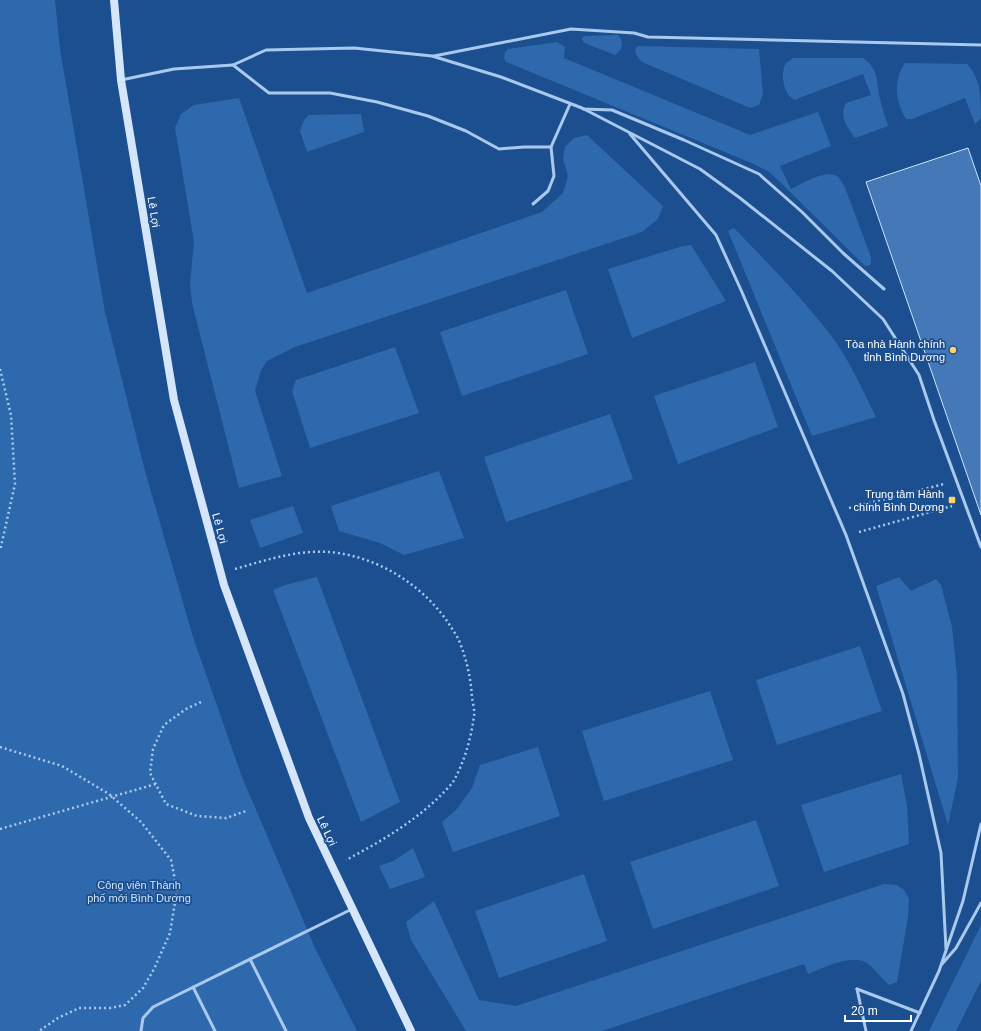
<svg xmlns="http://www.w3.org/2000/svg" width="981" height="1031" font-family="Helvetica,sans-serif">
  <rect width="100%" height="100%" fill="#1b4f8f"/>
  <!-- green -->
  <g fill="#2e69ad">
    <path d="M0,0H55L60,49L105,312L145,471L193,637L242,777L315,948L357,1031H0Z"/>
    <path d="M618,35C625,43 622,50 615,55L584,43L582,39L584,36Z"/>
    <path d="M557,42L565,47L564,58L750,135L818,112L831,146L780,166L791,189C802,184 827,168 838,177C840,179 842,183 844,185L871,257V264L868,266H865L780,182L769,172L754,164L506,62C503,57 504,53 508,49Z"/>
    <path d="M637,46L759,49L763,94L759,105L750,108L642,62L637,56L635,51Z"/>
    <path d="M793,58H863C880,70 876,82 880,99C882,109 886,118 888,126L855,138C847,126 839,118 846,103L871,95L863,74L799,98L795,100C783,95 779,71 787,62C789,61 791,60 793,58Z"/>
    <path d="M905,63L967,64C981,78 981,99 981,118L975,124L965,98L912,119H906C895,100 893,81 905,63Z"/>
    <path d="M239,98L307,293L542,212L563,193L568,176L563,159L565,147L574,138L587,135L663,206L658,219L642,232L295,347L267,361L261,370L255,391L282,476L239,488L192,303L190,284L194,242L175,128L181,114L194,105Z"/>
    <path d="M361,114L364,132L307,152L300,131L304,120L309,115Z"/>
    <path d="M734,228C767,262 801,297 830,334C849,359 862,389 876,417L812,436L728,231Z"/>
    <path d="M691,245L726,301L632,338L608,269L683,246Z"/>
    <path d="M566,290L588,354L462,396L440,332Z"/>
    <path d="M395,347L419,413L310,448L292,391L296,380Z"/>
    <path d="M755,362L778,427L678,464L654,396Z"/>
    <path d="M610,414L633,479L506,522L484,457Z"/>
    <path d="M439,471L464,538L404,555L380,543L339,531L331,506Z"/>
    <path d="M293,506L303,533L260,548L250,520Z"/>
    <path d="M317,577L400,802L361,822L273,590L285,585Z"/>
    <path d="M899,577L911,591L936,579L941,585L952,627L957,676L958,778L948,825L876,586Z"/>
    <path d="M860,646L882,711L777,745L756,680Z"/>
    <path d="M710,691L733,760L604,801L582,731Z"/>
    <path d="M538,747L560,816L453,852L442,822L457,809L472,788L480,765Z"/>
    <path d="M901,774L907,806L909,844L824,872L801,805Z"/>
    <path d="M756,820L779,886L653,929L630,862Z"/>
    <path d="M413,848L425,877L390,889L379,866L393,861Z"/>
    <path d="M584,874L607,941L499,978L475,911Z"/>
    <path d="M884,884L897,885L904,890L909,899L908,917L897,982L889,985C881,978 875,969 867,963C852,953 823,968 808,974L804,964L602,1031H466L411,940L406,922L434,901L479,1000L516,1006Z"/>
    <path d="M981,925V981L956,1031H929Z"/>
  </g>
  <!-- building -->
  <path fill="#4478b7" stroke="#cfe3fa" d="M968,148L981,186V515L866,182Z"/>
  <g fill="none" stroke-linecap="round" stroke-linejoin="round">
    <!-- path -->
    <g stroke="#a9c9ee" stroke-width="2.5" stroke-dasharray="2 3" stroke-linecap="butt">
      <path d="M0,369L11,415L15,484L0,551"/>
      <path d="M849,508L944,484"/>
      <path d="M859,532L952,506"/>
      <path d="M235,569C266,560 296,550 329,552C378,556 425,586 451,627C454,632 458,637 460,643C467,661 471,679 472,698C473,704 475,711 474,716C471,739 464,763 453,782C450,786 446,790 443,793C416,821 380,842 346,860"/>
      <path d="M201,702L186,709L164,725L153,749L150,773L166,804L197,816L226,818L246,811"/>
      <path d="M0,747L62,766L109,794L141,822L171,860L177,890L170,933L154,969L143,988L125,1005L110,1008H79L58,1018L39,1031"/>
      <path d="M0,829L156,784"/>
    </g>
    <!-- service -->
    <g stroke="#a9c9ee" stroke-width="3">
      <path d="M434,56L571,29L634,33L648,37L981,45"/>
      <path d="M233,65L269,93H330L377,102L428,116L466,131L499,149L524,147H551"/>
      <path d="M121,80L174,69L233,65L266,50L354,48L432,56L501,77L582,108L700,169L740,198L832,271L883,319L919,375L934,420L981,547"/>
      <path d="M583,109L612,110L684,140L759,174L802,212L843,253L884,289"/>
      <path d="M630,134L716,235L741,290L846,535L903,694L919,754L941,853L946,949"/>
      <path d="M533,204L548,191L554,176L551,147L570,104"/>
      <path d="M250,959L286,1031"/>
      <path d="M942,964L956,948L981,903"/>
      <path d="M193,987L215,1031"/>
      <path d="M857,989L920,1013"/>
      <path d="M857,989L866,1031"/>
      <path d="M141,1031L143,1018L153,1007L352,909"/>
      <path d="M911,1031L939,971L963,901L981,824"/>
    </g>
    <!-- secondary -->
    <path stroke="#d6e6fa" stroke-width="8" d="M114,0L121,80L174,400L224,585L309,818L411,1031"/>
  </g>
  <!-- markers -->
  <g fill="#ffd166" stroke="#1b4f8f" stroke-width="1.5">
    <circle cx="953" cy="350" r="4"/>
    <rect x="948" y="496" width="8" height="8" rx="2"/>
  </g>
  <g text-anchor="middle" dominant-baseline="central" stroke-width="3.5" stroke-linejoin="round" paint-order="stroke">
    <!-- street labels -->
    <g font-size="11" fill="#fff" stroke="#1b4f8f">
      <text transform="translate(154 212) rotate(81)">Lê Lợi</text>
      <text transform="translate(220 528) rotate(75)">Lê Lợi</text>
      <text transform="translate(327 831) rotate(65)">Lê Lợi</text>
    </g>
    <!-- poi labels -->
    <g font-size="11" fill="#fff" stroke="#1b4f8f" text-anchor="end">
      <text x="945" y="344">Tòa nhà Hành chính<tspan x="945" dy="13">tỉnh Bình Dương</tspan></text>
      <text x="944" y="494">Trung tâm Hành<tspan x="944" dy="13">chính Bình Dương</tspan></text>
    </g>
    <!-- park labels -->
    <g font-size="11" fill="#cfe3fa" stroke="#1b4f8f">
      <text x="139" y="885">Công viên Thành<tspan x="139" dy="13">phố mới Bình Dương</tspan></text>
    </g>
  </g>
  <!-- scale -->
  <path d="M845 1015v6h66v-6" fill="none" stroke="#ffffff" stroke-width="2"/>
  <text x="851" y="1015" font-size="12" fill="#ffffff" stroke="#1b4f8f" stroke-width="3" paint-order="stroke">20 m</text>
</svg>
